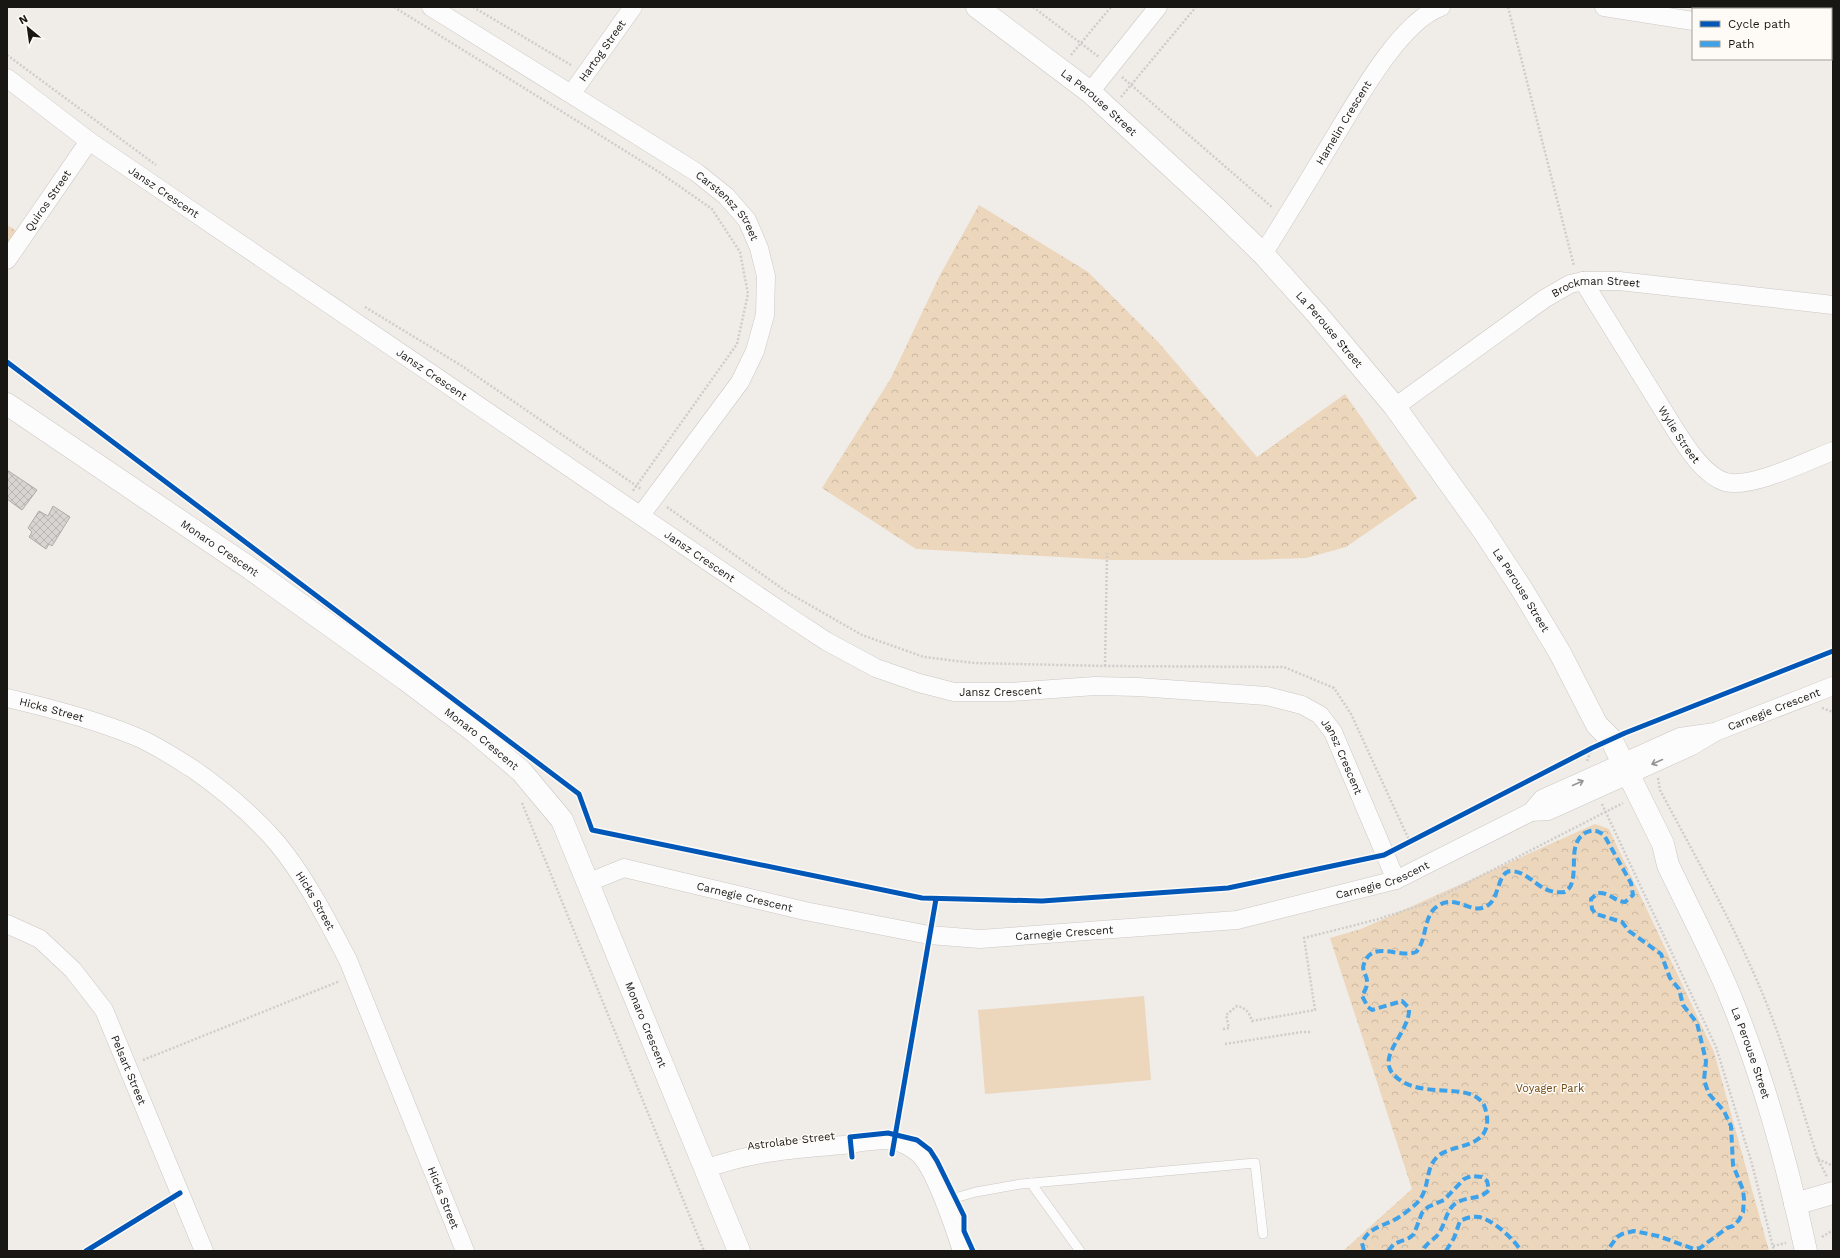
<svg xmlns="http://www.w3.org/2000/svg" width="1840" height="1258" font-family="'Work Sans',sans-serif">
  <defs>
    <pattern id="park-crowns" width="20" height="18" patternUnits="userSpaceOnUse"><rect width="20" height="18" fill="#ecd6bc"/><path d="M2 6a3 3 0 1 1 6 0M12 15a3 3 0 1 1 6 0" fill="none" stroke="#cab7a1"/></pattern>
    <pattern id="building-cross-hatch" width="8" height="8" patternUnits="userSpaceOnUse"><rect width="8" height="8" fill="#d7d4d1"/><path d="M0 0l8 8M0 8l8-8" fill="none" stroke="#b8b5b3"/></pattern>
  </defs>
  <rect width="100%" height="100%" fill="#f0ece8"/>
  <!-- grass -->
  <path fill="#ecd6bc" d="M1144,996L1151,1080L985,1094L978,1010Z"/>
  <!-- park -->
  <g fill="url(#park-crowns)">
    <path d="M979,205L1088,272L1159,343L1257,457L1345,394L1417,498L1346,547L1306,558L1247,560H1112L916,549L822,488L891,378L940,275Z"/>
    <path d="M7,225L17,231L7,246Z"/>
    <path d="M1595,824L1609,829L1714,1052L1769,1251H1343L1412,1189L1330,938L1361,929Z"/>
  </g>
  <!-- building -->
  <g fill="url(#building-cross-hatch)" stroke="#adaaa7">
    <path d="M7,470L37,490L22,510L7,499Z"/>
    <path d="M53,506L70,517L52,546L49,544L46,549L29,537L32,532L28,528L39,511L48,516Z"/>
  </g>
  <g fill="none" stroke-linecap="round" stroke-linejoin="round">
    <defs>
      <g id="service">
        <path d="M1031,1183L1080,1251"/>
        <path d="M944,1201L976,1192L1021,1184L1255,1163L1263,1234"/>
      </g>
      <g id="minor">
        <path id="s1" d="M431,7L696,172L726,196L747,220L759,248L766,276L765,315L755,351L740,382L641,515"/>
        <path d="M1604,7L1693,21"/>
        <path d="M1831,33H1833"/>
        <path id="s2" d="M7,78L89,141L788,616L826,641L876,668L919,683L954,692H1011L1095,686L1138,687L1267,696L1302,705L1320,715L1333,732L1396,880"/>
        <path d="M1090,92L1158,7"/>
        <path id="s3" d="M572,93L633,7"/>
        <path id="s4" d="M1263,254C1285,219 1307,183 1328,148C1352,109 1398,22 1441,7"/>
        <path id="s5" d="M7,260L89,141"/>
        <path id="s6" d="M1583,281L1676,431C1687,448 1704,475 1725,482C1751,489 1807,461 1833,451"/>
        <path id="s7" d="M1395,407L1544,299L1570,284L1583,281H1619L1833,305"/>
        <path id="s8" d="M7,698C50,708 92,719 132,735C153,743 174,757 193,769C223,790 253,815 277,843C306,878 327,920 348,960L465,1251"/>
        <path id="s9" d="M1531,812L1548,811L1692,746L1715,732L1833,686"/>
        <path id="s10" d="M587,883L624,868L805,911L929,935L980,939L1237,920L1396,880L1531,812L1542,799L1680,737L1715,732"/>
        <path id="s11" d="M7,924L40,939L73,970L104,1010L204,1251"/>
        <path d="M705,1169C751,1152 795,1149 843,1145C859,1143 878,1138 895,1141C903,1143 912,1148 919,1154C936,1170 954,1227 962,1251"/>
      </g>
      <g id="tertiary">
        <path id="s12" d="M977,7L1090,92L1216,208L1263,254L1317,314L1395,407L1483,530L1521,588L1560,653L1597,725L1611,739L1663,844L1668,865C1688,907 1710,948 1728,991C1763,1075 1787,1162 1806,1251"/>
        <path id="s13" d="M7,404L251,569L405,679L475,732L521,771L562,820L739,1251"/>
        <path d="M1795,1204L1833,1193"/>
      </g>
    </defs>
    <!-- service casing -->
    <use href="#service" stroke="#cbc8c5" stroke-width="10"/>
    <!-- minor casing -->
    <use href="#minor" stroke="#cbc8c5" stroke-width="19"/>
    <!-- tertiary casing -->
    <use href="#tertiary" stroke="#cbc8c5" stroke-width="23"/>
    <!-- path -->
    <g stroke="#cecdcb" stroke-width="2.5" stroke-dasharray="2 2" stroke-linecap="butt">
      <path d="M394,7L659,172L712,209L740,252L748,294L737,344L632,492"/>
      <path d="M473,7L571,65"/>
      <path d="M1033,7L1099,57"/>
      <path d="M1508,7L1574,266"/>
      <path d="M7,55L156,165"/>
      <path d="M1071,55L1111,7"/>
      <path d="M1122,77L1273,208"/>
      <path d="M1121,97L1196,7"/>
      <path d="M365,307L462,366L641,489"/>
      <path d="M667,507L787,592L862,635L924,657L974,663L1105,666L1284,667L1334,688L1351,714L1410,842"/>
      <path d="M1105,666L1107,553"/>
      <path d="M1822,708L1833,712"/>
      <path d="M1587,761L1592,748L1591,746"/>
      <path d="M1658,778L1660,790C1695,856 1732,921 1761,990C1784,1044 1800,1103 1818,1159L1827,1177"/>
      <path d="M522,803L704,1251"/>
      <path d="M1602,804L1716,1047L1752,1164L1774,1251"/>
      <path d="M1223,1029L1229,1028L1226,1015L1237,1006C1246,1008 1249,1012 1252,1021L1315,1010L1304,938L1375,920L1428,903L1623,803"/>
      <path d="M1225,1044L1302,1032H1312"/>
      <path d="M143,1060L340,981"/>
      <path d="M1818,1159L1833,1166"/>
      <path d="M1822,1237L1833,1230"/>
      <path d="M1773,1246L1786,1243"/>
    </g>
    <!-- service -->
    <use href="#service" stroke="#fdfcfc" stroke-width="9"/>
    <!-- minor -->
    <use href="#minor" stroke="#fdfcfc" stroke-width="18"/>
    <!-- tertiary -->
    <use href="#tertiary" stroke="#fdfcfc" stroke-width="22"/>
    <!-- quiet -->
    <g stroke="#3da2ea" stroke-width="4" stroke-dasharray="8 4" stroke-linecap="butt">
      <path d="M1364,1251L1362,1243C1368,1229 1379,1227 1392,1221C1401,1217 1410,1209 1417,1203C1431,1188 1424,1170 1437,1157C1451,1143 1490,1150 1487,1117C1486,1111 1485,1104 1480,1100C1464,1084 1424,1097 1400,1080C1369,1060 1411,1034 1409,1008L1402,1001L1372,1010L1368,1007L1362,996C1364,992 1368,986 1367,981C1367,975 1361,970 1364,964C1372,939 1399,959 1416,952C1427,940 1423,919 1435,908C1454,891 1471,916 1487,906C1500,899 1497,870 1512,871C1533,873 1538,895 1565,892C1569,889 1571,887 1572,882C1577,865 1568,841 1587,832C1594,829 1598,831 1604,835L1631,883L1633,895L1625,902C1614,901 1609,892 1598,893L1591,899L1592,909L1596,914L1622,922L1629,931L1661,954L1670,978L1679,989L1683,1005L1697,1023L1706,1061L1704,1080L1706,1086L1709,1094L1724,1111L1731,1126L1733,1165L1743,1190L1744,1199L1743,1212L1739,1220L1733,1226L1727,1228L1700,1248L1694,1249L1658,1236L1634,1231L1622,1234L1617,1237L1607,1251"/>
      <path d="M1388,1251L1394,1244L1409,1238L1414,1234L1422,1213L1428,1207L1444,1200L1464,1179L1471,1176L1482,1177L1487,1181L1489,1190C1480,1200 1469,1196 1458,1202C1446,1208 1446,1223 1439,1233C1435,1240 1425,1243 1423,1251"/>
      <path d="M1446,1251L1454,1238L1460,1221C1466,1218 1472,1216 1479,1217C1493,1220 1514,1239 1521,1251"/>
    </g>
    <defs>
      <g id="cycleway">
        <path d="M7,362L579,794L592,830L922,898L1042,901L1228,888L1384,855L1592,748L1625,733L1833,651"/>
        <path d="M892,1154L936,899"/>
        <path d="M852,1157L850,1137L888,1133L917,1140L930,1150L937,1161L964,1216V1231L973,1251"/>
        <path d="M86,1251L180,1193"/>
      </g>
    </defs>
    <!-- cycleway casing -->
    <use href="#cycleway" stroke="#fefaf5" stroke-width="8"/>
    <!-- cycleway -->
    <use href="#cycleway" stroke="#0057b8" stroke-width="5"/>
  </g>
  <!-- one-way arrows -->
  <defs><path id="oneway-shaft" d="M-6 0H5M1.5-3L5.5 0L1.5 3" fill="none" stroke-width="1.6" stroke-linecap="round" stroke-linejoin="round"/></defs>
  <g stroke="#969594">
    <use href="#oneway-shaft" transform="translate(1657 762) rotate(156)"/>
    <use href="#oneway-shaft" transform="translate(1578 783) rotate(-24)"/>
  </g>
  <g text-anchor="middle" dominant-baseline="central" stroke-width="3" stroke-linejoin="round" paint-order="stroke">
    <!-- street labels -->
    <g font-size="11" fill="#191714" stroke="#fefaf5">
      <text stroke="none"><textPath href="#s3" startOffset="52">Hartog Street</textPath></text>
      <text stroke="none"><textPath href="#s12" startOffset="155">La Perouse Street</textPath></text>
      <text stroke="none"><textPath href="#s4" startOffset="154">Hamelin Crescent</textPath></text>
      <text stroke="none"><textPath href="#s2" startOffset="194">Jansz Crescent</textPath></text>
      <text stroke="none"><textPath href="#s5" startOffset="72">Quiros Street</textPath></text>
      <text stroke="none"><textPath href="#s1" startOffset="359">Carstensz Street</textPath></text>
      <text stroke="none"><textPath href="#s7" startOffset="239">Brockman Street</textPath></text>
      <text stroke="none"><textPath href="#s12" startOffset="479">La Perouse Street</textPath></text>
      <text stroke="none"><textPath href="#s2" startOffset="518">Jansz Crescent</textPath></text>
      <text stroke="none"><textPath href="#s6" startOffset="181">Wylie Street</textPath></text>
      <text stroke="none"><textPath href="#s13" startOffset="257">Monaro Crescent</textPath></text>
      <text stroke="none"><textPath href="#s2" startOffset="842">Jansz Crescent</textPath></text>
      <text stroke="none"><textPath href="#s12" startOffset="803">La Perouse Street</textPath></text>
      <text stroke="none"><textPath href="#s2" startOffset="1179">Jansz Crescent</textPath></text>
      <text stroke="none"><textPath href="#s9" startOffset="265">Carnegie Crescent</textPath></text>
      <text stroke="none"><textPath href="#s8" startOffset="46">Hicks Street</textPath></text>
      <text stroke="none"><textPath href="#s13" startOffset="581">Monaro Crescent</textPath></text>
      <text stroke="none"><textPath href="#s2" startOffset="1550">Jansz Crescent</textPath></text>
      <text stroke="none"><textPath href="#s10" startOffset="812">Carnegie Crescent</textPath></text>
      <text stroke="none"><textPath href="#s10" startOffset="164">Carnegie Crescent</textPath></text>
      <text stroke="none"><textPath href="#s8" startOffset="382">Hicks Street</textPath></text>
      <text stroke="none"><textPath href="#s10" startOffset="488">Carnegie Crescent</textPath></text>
      <text stroke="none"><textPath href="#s13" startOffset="917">Monaro Crescent</textPath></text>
      <text stroke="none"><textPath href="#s12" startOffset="1322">La Perouse Street</textPath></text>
      <text stroke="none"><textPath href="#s11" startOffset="197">Pelsart Street</textPath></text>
      <text transform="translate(791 1141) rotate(-7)">Astrolabe Street</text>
      <text stroke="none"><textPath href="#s8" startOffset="706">Hicks Street</textPath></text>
    </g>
    <!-- park labels -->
    <g font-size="11" fill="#6f4a16" stroke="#fefaf5">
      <text x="1550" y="1088">Voyager Park</text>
    </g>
  </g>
  <!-- border -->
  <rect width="1840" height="1258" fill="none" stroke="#191714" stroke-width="16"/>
  <!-- legend -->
  <rect x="1692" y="8" width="140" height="52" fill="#fefaf5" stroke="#a29f9b"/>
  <rect x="1700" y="21" width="20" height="6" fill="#0057b8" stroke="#a29f9b"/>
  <text x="1728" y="28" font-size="12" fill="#191714">Cycle path</text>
  <rect x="1700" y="41" width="20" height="6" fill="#3da2ea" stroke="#a29f9b"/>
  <text x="1728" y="48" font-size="12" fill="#191714">Path</text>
  <!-- north arrow -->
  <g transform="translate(28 28) rotate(331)" stroke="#fefaf5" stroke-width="3" paint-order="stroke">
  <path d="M0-3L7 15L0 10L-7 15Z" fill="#191714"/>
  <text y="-6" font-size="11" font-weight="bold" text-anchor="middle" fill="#191714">N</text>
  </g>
</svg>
